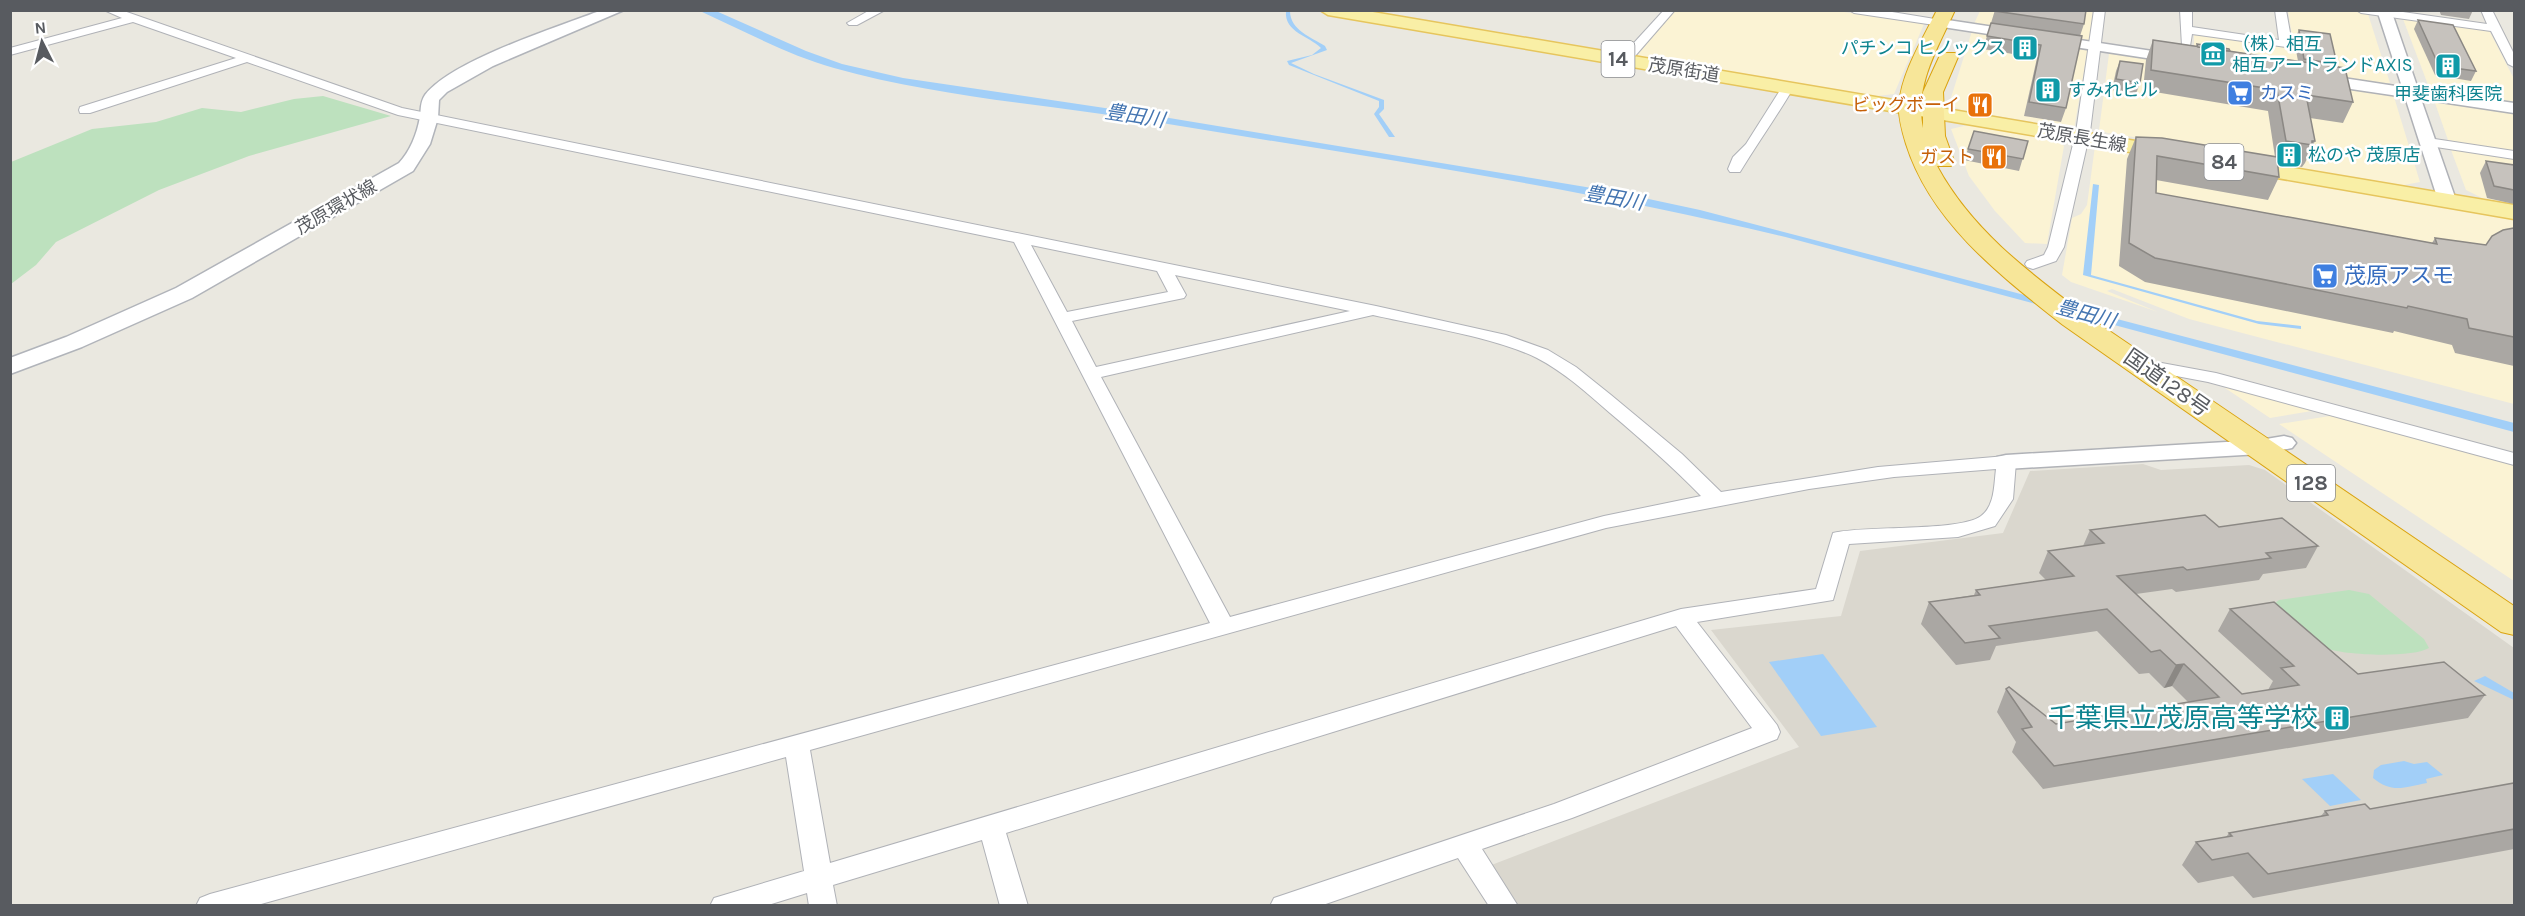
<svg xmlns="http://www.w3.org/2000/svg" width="2525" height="916" font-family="Karla,'Noto Sans JP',sans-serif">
  <rect width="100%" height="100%" fill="#eae8e0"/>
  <!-- commercial -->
  <g fill="#fbf3d4">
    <path d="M2350,10L2368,14L2390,83L2381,84L2194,55V35L2294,48L2288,11Z"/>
    <path d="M1675,11H1838L1924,24L1894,94L1877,96L1635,57Z"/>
    <path d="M1980,11H2093L2089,42L1973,26Z"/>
    <path d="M2407,18L2489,30L2514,79V104L2430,90L2403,19Z"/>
    <path d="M1972,31L2088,48L2074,129L1961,110L1949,104Z"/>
    <path d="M2114,53L2387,94L2394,97L2420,182L2399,186L2206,154L2177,144L2108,133L2099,130L2109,54Z"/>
    <path d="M2441,102L2514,113V153L2448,140L2435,103Z"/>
    <path d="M1968,125L2058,140L2064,146L2047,244L2025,243L1995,211L1969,176L1951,129Z"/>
    <path d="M2095,146L2514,218V404L2189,319L2112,289L2107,291L2158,312L2071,282L2062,275L2072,218L2081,214L2087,205Z"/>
    <path d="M2457,149L2514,159V206L2490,202L2466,190L2451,150Z"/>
    <path d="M2232,386L2318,410L2270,418L2225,388Z"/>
    <path d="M2336,415L2514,464V581L2279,424Z"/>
  </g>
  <!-- education -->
  <path fill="#dad7ce" d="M2143,464L2161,470L2249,465L2265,470L2514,648V905L1504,906L1481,869L1799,747L1711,630L1841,616L1860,551L2003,533L2030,471Z"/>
  <!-- green -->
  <g fill="#bde1be">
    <path d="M323,96L391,116L249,156L159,190L56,242L36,265L11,284V162L92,129L156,122L202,108L241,112L294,99Z"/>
    <path d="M2349,590L2369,594L2424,639L2429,648C2413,658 2342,656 2323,647C2310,640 2287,615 2274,604L2279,600Z"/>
  </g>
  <!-- water -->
  <g fill="#a2cff8">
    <path d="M700,11H716L806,51L842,64L903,78L1145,114L1616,192L1700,210L2514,423V432L1793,239C1585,188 1373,158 1162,123C1053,105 941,98 834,68C788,55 744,31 700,11Z"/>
    <path d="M1286,11H1290C1290,30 1311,37 1325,46L1327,50L1291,63L1314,74L1384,100V109L1379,114L1395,137H1389L1374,114L1379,107V101L1289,65L1287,61L1312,55L1321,48C1309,36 1284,32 1286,11Z"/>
    <path d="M2093,184L2099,185L2091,275L2257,321L2301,326V329L2259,324L2083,275Z"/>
    <path d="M1823,654L1877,727L1821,736L1769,662Z"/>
    <path d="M2485,676L2514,693V700L2474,681Z"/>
    <path d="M2404,761L2414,764L2427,762L2443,775L2426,779L2427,783C2405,787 2392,794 2373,778L2374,770L2381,765Z"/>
    <path d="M2333,774L2361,800L2330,806L2302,779Z"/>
  </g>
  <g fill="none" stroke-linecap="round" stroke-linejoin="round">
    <defs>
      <g id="minor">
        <path d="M104,10H121L402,108L1376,306L1506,335L1548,350L1576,367L1611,395L1682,454L1721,492L1878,467L2006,456L2013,458L2016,462L2013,499L1995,526L1958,537L1849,544L1833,600L1697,622L1777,725L1780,732L1777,739L1572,818L1482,849L1518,906H1489L1458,858L1320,906H1270L1274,898L1554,804L1752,728L1676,626L1006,833L1028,906H1000L982,840L833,885L837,906H809L807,893L765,906H710L714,898L804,871L786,757L254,906H196L200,898L210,894L1210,623L1014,242L398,115L247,62L90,113H80L79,110L80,107L236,58L133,22L10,55V48L122,18ZM1031,245L1157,271L1168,292L1067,312ZM1175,275L1350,311L1096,367L1072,321L1184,298L1186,295ZM1373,315C1421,326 1494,337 1537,358C1564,372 1587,393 1610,413C1642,440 1672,466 1701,496L1604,516L1230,617L1101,377ZM1996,469C1994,484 1995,506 1981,516C1959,532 1865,525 1833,533L1816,589L1681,609L830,863L810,750L1606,528L1809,489L1894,477Z"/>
        <path d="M870,10H885L857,25H849L847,23Z"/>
        <path d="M1664,10H1675L1629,63H1621V57Z"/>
        <path d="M1849,10H1880L1941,20L1947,23L1941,26L1854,13Z"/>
        <path d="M2094,10H2105L2090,132L2064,247L2056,261L2033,269L2027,267L2025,264L2027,261L2044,255L2048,247L2076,132Z"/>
        <path d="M2180,10H2192V27L2279,40L2275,10H2286L2292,44L2286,47L2192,34L2190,46H2182Z"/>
        <path d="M2356,10H2389L2487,24L2481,10H2492L2514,54V67L2508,64L2491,31L2361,13Z"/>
        <path d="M1788,83L1794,87C1777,116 1757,144 1740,172H1730L1728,169L1733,157L1746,144L1784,84Z"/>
        <path d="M2428,138L2514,151V159L2423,145L2421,142Z"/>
        <path d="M2140,359L2216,373L2514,453V465L2208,382L2134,368L2131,364L2134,360Z"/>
      </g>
      <g id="tertiary">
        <path d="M2377,10H2391L2418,89L2514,103V113L2421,99L2456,200L2453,204H2441L2438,200L2405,97L2317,84L2309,79L2317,74L2402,87Z"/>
        <path d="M1941,19L2179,55L2186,59L2179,63L1936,26L1934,23Z"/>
        <path d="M2284,436L2292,438L2296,443L2292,448L2260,454L2006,469L1997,467L1994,462L1997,457L2006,455L2260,440Z"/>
      </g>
      <path id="secondary" d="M602,10H624L493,66L447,92L439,100L438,118L430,144L413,171L192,298L82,347L10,374V358L66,337L176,288L399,163C410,151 417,134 420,117C421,110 420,102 425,95C452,60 558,27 602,10Z"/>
      <g id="primary">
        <path d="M1320,10H1361L2171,147L2178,149L2182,153L2178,157L2171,159L1328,15Z"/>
        <path d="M2239,159L2514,205V219L2231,170L2228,165L2231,160Z"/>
      </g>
      <path id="trunk" d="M1937,10H1955C1938,48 1914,85 1923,128V92L1941,53H1955L1958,57L1943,92L1945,136L1954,161L1951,166H1937C1971,229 2027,271 2083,313L2514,606V635L2501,632L2063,325C2001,276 1931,223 1906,144C1902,131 1898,117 1899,104C1902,71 1923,39 1937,10Z"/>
    </defs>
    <!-- minor casing -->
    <use href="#minor" stroke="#b0b2b7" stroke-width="2"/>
    <!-- tertiary casing -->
    <use href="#tertiary" stroke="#b0b2b7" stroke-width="3"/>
    <!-- secondary casing -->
    <use href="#secondary" stroke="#b1b4ba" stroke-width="3"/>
    <!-- primary casing -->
    <use href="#primary" stroke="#e6c55d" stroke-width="3"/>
    <!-- trunk casing -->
    <use href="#trunk" stroke="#daa310" stroke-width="2"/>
    <!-- minor -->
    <use href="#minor" fill="#fff" fill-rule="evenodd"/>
    <!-- tertiary -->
    <use href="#tertiary" fill="#fff" fill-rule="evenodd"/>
    <!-- secondary -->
    <use href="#secondary" fill="#fff" fill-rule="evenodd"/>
    <!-- primary -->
    <use href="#primary" fill="#f9efa6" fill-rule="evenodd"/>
    <!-- trunk -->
    <use href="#trunk" fill="#f7e699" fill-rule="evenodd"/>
  </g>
  <!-- wall -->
  <g fill="#aaa7a3">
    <path d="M1995,10L2084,24L2080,36L2066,108L2061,122L2024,116L2037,58L1983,49Z"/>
    <path d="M2439,10H2473L2469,19L2441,15Z"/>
    <path d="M2418,20L2476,71L2471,81L2435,75L2414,29Z"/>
    <path d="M2299,30L2337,64L2336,66L2353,102L2343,123L2310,118L2315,141L2305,163L2302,167L2277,163L2279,177L2268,200L2156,180V193L2432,243L2435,238L2486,245L2514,228V366L2455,353L2452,345L2394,331L2393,333L2145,282L2119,266L2127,159L2136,137L2275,157L2268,111L2143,90L2146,60L2153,40L2196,46L2197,44L2230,51L2298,61L2294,40Z"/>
    <path d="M2120,61L2140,83L2136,94L2112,90L2116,71Z"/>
    <path d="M2028,141L2019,171L1964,160L1968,149Z"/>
    <path d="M2486,161L2514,165V204L2487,198L2480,173Z"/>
    <path d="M2219,527L2318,546L2306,568L2263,574L2259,580L2176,592L2172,589L2136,594L2242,694L2268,690L2273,681L2218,631L2230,609L2358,674L2485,695L2468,718L2043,789L2012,752L2016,742L1997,712L2006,689L2056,724L2188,702L2172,686L2164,688L2149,673L2139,674L2097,631L1996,646L1990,660L1956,665L1921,624L1929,602L1974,595L1976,590L2046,580L2039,573L2048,551L2083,546L2090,530Z"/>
    <path d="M2514,783V849L2253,898L2233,876L2198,883L2182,865L2196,842L2226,837L2229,833L2321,816L2325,811L2370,809Z"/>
  </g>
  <!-- shaded-wall -->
  <path fill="#8b8884" d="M2184,664L2172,686L2164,688L2176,665Z"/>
  <!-- building -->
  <g fill="#c6c2bd" stroke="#8b8884" stroke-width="1.5">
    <path d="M1995,10H2086L2084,24L1995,11Z"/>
    <path d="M2418,20L2453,25L2476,71L2439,66Z"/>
    <path d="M1991,23L2082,36L2066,108L2029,102L2041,45L1987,36Z"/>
    <path d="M2299,30L2330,34L2337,64L2304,59Z"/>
    <path d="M2153,40L2345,68L2353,102L2306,95L2315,141H2312V145L2286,141L2277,90L2151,70Z"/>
    <path d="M2197,44L2229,49L2230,51L2198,47Z"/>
    <path d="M2120,61L2143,64L2140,83L2116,79Z"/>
    <path d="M1974,131L2028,141L2023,159L1968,149Z"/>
    <path d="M2136,137L2162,138L2277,157L2279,177L2157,156L2156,193L2437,244L2435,238L2486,245L2492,236L2503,230L2514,228V337L2469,328L2467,319L2408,306L2407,308L2155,258L2129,243Z"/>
    <path d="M2486,161L2514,165V190L2494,186Z"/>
    <path d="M2205,515L2219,527L2282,518L2318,546L2266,553L2271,558L2187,570L2183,567L2117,576L2242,694L2299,685L2281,668L2294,666L2230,609L2274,602L2358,674L2444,662L2485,695L2054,766L2022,729L2032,727L2006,689L2009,687L2056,724L2219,697L2184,664L2176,665L2160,650L2151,652L2107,609L1989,626L2000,638L1965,643L1929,602L1980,595L1976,590L2074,576L2048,551L2104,543L2090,530Z"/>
    <path d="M2514,783V829L2268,874L2248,853L2212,860L2196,842L2232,836L2229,833L2328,815L2325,811L2365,804L2370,809Z"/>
  </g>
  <!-- icons -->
  <defs>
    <symbol id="building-square" viewBox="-11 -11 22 22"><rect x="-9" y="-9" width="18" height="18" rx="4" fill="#0f9aa8" stroke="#fff"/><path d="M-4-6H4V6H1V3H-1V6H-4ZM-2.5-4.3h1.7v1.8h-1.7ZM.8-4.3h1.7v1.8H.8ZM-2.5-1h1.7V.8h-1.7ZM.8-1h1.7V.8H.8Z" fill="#fff"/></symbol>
    <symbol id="museum-square" viewBox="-11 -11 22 22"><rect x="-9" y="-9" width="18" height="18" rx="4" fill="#0f9aa8" stroke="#fff"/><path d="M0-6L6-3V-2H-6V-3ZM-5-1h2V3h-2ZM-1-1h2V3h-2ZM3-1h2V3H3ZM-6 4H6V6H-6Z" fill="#fff"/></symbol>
    <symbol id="supermarket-square" viewBox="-11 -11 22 22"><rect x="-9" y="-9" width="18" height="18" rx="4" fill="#3f7fe0" stroke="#fff"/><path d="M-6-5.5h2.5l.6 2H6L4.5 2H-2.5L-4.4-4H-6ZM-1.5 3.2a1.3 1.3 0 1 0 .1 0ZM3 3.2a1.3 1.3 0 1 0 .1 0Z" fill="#fff"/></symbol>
    <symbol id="restaurant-square" viewBox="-11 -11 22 22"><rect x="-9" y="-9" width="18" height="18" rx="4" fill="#e8710a" stroke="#fff"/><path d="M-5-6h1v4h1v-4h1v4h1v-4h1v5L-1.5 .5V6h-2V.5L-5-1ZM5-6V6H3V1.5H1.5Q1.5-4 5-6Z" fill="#fff"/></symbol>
  </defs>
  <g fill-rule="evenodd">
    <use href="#building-square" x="2010" y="33" width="30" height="30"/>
    <use href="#museum-square" x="2198" y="39" width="30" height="30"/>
    <use href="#building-square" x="2433" y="51" width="30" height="30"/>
    <use href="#building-square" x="2033" y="75" width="30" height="30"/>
    <use href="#supermarket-square" x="2225" y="78" width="30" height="30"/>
    <use href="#restaurant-square" x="1965" y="90" width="30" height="30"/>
    <use href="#building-square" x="2274" y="140" width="30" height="30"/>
    <use href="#restaurant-square" x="1979" y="142" width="30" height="30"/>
    <use href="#supermarket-square" x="2310" y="261" width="30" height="30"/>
    <use href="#building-square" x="2322" y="703" width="30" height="30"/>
  </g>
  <g text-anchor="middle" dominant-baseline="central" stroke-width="5" stroke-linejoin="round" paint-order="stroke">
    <!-- far-culture labels -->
    <g font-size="18" fill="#0d838f" stroke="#fff" text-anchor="start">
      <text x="2232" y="44">（株）相互<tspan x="2232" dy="21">相互アートランドAXIS</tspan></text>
      <text x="2006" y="48" text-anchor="end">パチンコ ヒノックス</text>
      <text x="2068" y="90">すみれビル</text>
      <text x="2448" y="94" text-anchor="middle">甲斐歯科医院</text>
      <text x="2308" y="155">松のや 茂原店</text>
    </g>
    <!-- far-street labels -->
    <g font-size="18" fill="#585b60" stroke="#fff">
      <text transform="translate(1684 70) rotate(9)">茂原街道</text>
      <text transform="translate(2082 138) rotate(10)">茂原長生線</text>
      <text transform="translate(336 207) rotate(-30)">茂原環状線</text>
    </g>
    <!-- far-shop labels -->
    <g font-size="18" fill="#366cbe" stroke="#fff" text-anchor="start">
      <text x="2260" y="93">カスミ</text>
    </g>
    <!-- far-food labels -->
    <g font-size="18" fill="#c56008" stroke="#fff" text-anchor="end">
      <text x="1960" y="105">ビッグボーイ</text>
      <text x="1974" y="157">ガスト</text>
    </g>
    <!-- far-water labels -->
    <g font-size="20" font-style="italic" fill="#4475b1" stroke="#fff">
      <text transform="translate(1135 116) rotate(9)">豊田川</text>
      <text transform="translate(1614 198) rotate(10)">豊田川</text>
      <text transform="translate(2086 314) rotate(15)">豊田川</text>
    </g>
    <!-- shield labels -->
    <g fill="#fff" stroke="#8a8c90" stroke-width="1.5">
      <rect x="1601.5" y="41" width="33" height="36" rx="4.5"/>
      <rect x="2204.5" y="144" width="39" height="36" rx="4.5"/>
      <rect x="2287" y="465" width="48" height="36" rx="4.5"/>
    </g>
    <g font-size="21" font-weight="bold" fill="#585b60">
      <text x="1618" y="59">14</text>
      <text x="2224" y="162">84</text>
      <text x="2311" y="483">128</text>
    </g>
    <!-- shop labels -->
    <g font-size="22" fill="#366cbe" stroke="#fff" text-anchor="start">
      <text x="2344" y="276">茂原アスモ</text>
    </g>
    <!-- street labels -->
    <g font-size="22" fill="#585b60" stroke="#fff">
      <text transform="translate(2167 383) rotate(35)">国道128号</text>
    </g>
    <!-- near-culture labels -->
    <g font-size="27" fill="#0d838f" stroke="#fff" text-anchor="end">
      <text x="2318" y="718">千葉県立茂原高等学校</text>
    </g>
  </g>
  <!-- border -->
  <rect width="2525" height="916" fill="none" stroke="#585b60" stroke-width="24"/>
  <!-- north arrow -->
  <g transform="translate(42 42) rotate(354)" stroke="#ffffff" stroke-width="4.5" paint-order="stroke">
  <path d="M0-4.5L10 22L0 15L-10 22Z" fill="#585b60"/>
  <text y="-9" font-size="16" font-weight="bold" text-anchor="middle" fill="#585b60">N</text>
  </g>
</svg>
